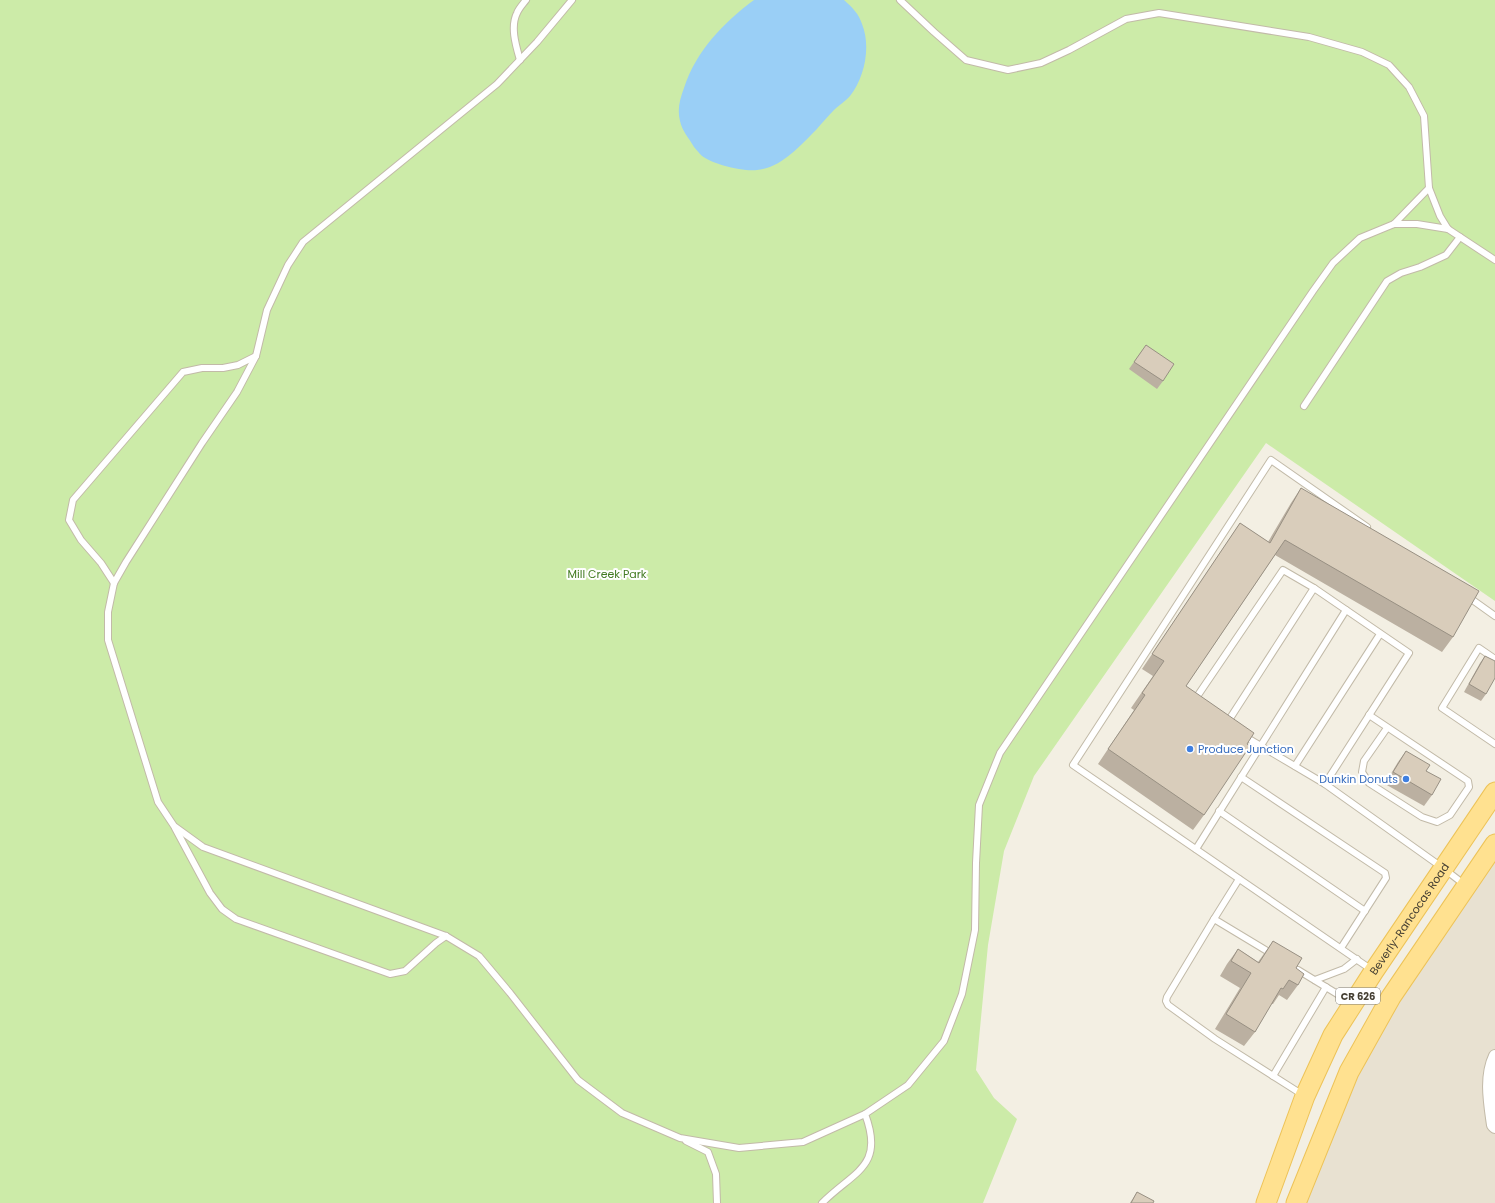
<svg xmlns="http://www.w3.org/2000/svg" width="1495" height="1203" font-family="Poppins,sans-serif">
  <rect width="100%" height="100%" fill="#f3efe3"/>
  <!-- residential -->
  <path fill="#e8e1d1" d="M1495,844V1203H1297L1349,1072Z"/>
  <!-- green -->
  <path fill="#cceba8" d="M0,0H1495V601L1266,443L1034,776L1004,851L988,945L976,1070L994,1098L1017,1119L983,1203H0Z"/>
  <!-- water -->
  <path fill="#9acff6" d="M754,0H844C852,7 859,14 862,24C871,46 865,77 850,96C846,101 839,105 834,110C828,116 822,123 816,130C800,146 781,168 757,170C744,172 709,164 700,154C698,152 696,149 694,147C689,138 682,131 680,121C677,109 680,99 684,88C696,51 723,23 754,0Z"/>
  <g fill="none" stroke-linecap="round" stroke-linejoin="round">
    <defs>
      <g id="lane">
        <path d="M572,0L537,42L497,84L303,242L288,265L267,310L256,356L237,392L202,443L126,562L114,583L108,612V640L158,802L174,826L203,847L446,936L479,956L510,993L578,1080L622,1113L680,1138L739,1148L803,1142L865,1114L908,1085L944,1041L962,994L975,930L976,863L979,805L1000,753L1313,291L1333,263L1360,238L1394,224H1417L1448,229"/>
        <path d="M900,0L934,32L966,60L1008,70L1041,63L1069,50L1126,19L1159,13L1309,37L1362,52L1389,65L1409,87L1424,116L1429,188L1394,224"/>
        <path d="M520,60C516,46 510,27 517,13C519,8 523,4 526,0"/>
        <path d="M1429,188L1440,216L1448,229L1495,260"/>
        <path d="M1304,406L1387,281L1401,273L1420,267L1446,255L1460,237"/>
        <path d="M1367,527L1271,460L1073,765L1372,970"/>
        <path d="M114,583L101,563L81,540L69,520L73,500L183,372L202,368H223L238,365L256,356"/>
        <path d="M1467,596L1495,616"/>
        <path d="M1495,659L1479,648L1442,708L1495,744"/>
        <path d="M1194,701L1283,570L1314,588"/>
        <path d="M1369,715L1468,781L1469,787L1450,815L1437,822L1422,817L1369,783L1362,772L1364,761L1387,728"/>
        <path d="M1227,723L1314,588L1409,653L1325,784"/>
        <path d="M1244,736L1325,784L1443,868L1465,885"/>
        <path d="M1295,766L1380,634"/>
        <path d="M1241,777L1385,873L1386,878L1341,948"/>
        <path d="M1219,811L1365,911"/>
        <path d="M175,828L210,893L222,909L236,919L390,974L405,971L436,943L446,936"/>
        <path d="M1196,849L1346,610"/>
        <path d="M1239,879L1214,919L1272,954"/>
        <path d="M1214,919L1167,997L1166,1001L1168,1005L1215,1039L1303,1095"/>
        <path d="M1298,970L1352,1003"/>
        <path d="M1315,980L1344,969L1357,959"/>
        <path d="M1273,1076L1326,987"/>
        <path d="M686,1141L708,1152L716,1174L717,1203"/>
        <path d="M822,1203C854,1171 885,1167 865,1114"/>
      </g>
      <path id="street" d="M1495,1056C1485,1077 1490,1103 1493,1125L1495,1127"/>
      <g id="primary">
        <path id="s1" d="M1266,1203L1305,1096L1333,1035L1374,971L1495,792"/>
        <path d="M1296,1203L1349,1072L1391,997L1495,844"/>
      </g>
    </defs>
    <!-- lane casing -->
    <use href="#lane" stroke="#c2baa8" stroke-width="8"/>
    <!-- street casing -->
    <use href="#street" stroke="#c2baa8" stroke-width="14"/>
    <!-- primary casing -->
    <use href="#primary" stroke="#edc358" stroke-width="21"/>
    <!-- lane -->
    <use href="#lane" stroke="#fff" stroke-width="6"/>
    <!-- street -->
    <use href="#street" stroke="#fff" stroke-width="12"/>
    <!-- primary -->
    <use href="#primary" stroke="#ffe190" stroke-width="19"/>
  </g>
  <!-- wall -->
  <g fill="#bbb0a1">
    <path d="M1146,345L1163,381L1157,389L1129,369Z"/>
    <path d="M1301,488L1453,637L1442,652L1275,555L1186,686L1247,744L1204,815L1193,830L1098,764L1134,710L1131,708L1153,676L1142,669L1240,523L1268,542L1291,503Z"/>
    <path d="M1485,656L1486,694L1481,701L1464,692L1480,663Z"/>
    <path d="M1406,751L1426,771L1432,795L1424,806L1385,784L1398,762Z"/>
    <path d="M1273,941L1296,968L1298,985L1287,1000L1279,995L1273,1004H1271L1255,1032L1244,1046L1215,1029L1240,988L1220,976L1227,964L1238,949L1258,962Z"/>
    <path d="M1137,1192L1153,1203H1130Z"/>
  </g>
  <!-- building -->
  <g fill="#d9cdbb" stroke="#989083">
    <path d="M1146,345L1174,364L1163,381L1134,362Z"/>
    <path d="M1301,488L1479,591L1453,637L1285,540L1186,686L1254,733L1247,744L1250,746L1204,815L1108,749L1145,695L1142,693L1164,661L1152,654L1240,523L1270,543Z"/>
    <path d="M1485,656L1495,661V678L1486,694L1469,684Z"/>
    <path d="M1406,751L1430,765L1426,771L1441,779L1432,795L1393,772Z"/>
    <path d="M1273,941L1302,958L1296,968L1304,974L1298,985L1289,980L1283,989L1281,988L1255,1032L1226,1014L1251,973L1231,961L1238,949L1259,963Z"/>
    <path d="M1137,1192L1154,1201L1153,1203H1131Z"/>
  </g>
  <!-- markers -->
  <g fill="#3f7fe0" stroke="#fff" stroke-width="1.5">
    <circle cx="1190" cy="749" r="4"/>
    <circle cx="1406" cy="779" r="4"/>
  </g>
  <g text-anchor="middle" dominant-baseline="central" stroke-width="4" stroke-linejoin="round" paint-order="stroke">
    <!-- shield labels -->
    <rect fill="#fff" stroke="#7d7970" stroke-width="1" x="1336" y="988" width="44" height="16" rx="3"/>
    <g font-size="10" font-weight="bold" fill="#453f33">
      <text x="1358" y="996">CR 626</text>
    </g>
    <!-- park labels -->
    <g font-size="11" fill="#427b22" stroke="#fff">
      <text x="607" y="574">Mill Creek Park</text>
    </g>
    <!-- shop labels -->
    <g font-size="11" fill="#366cbe" stroke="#fff" text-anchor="start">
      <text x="1198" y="749">Produce Junction</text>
      <text x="1398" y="779" text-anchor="end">Dunkin Donuts</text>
    </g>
    <!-- street labels -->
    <g font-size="11" fill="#453f33" stroke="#fff">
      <text stroke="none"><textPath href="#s1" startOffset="320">Beverly-Rancocas Road</textPath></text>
    </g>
  </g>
</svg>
